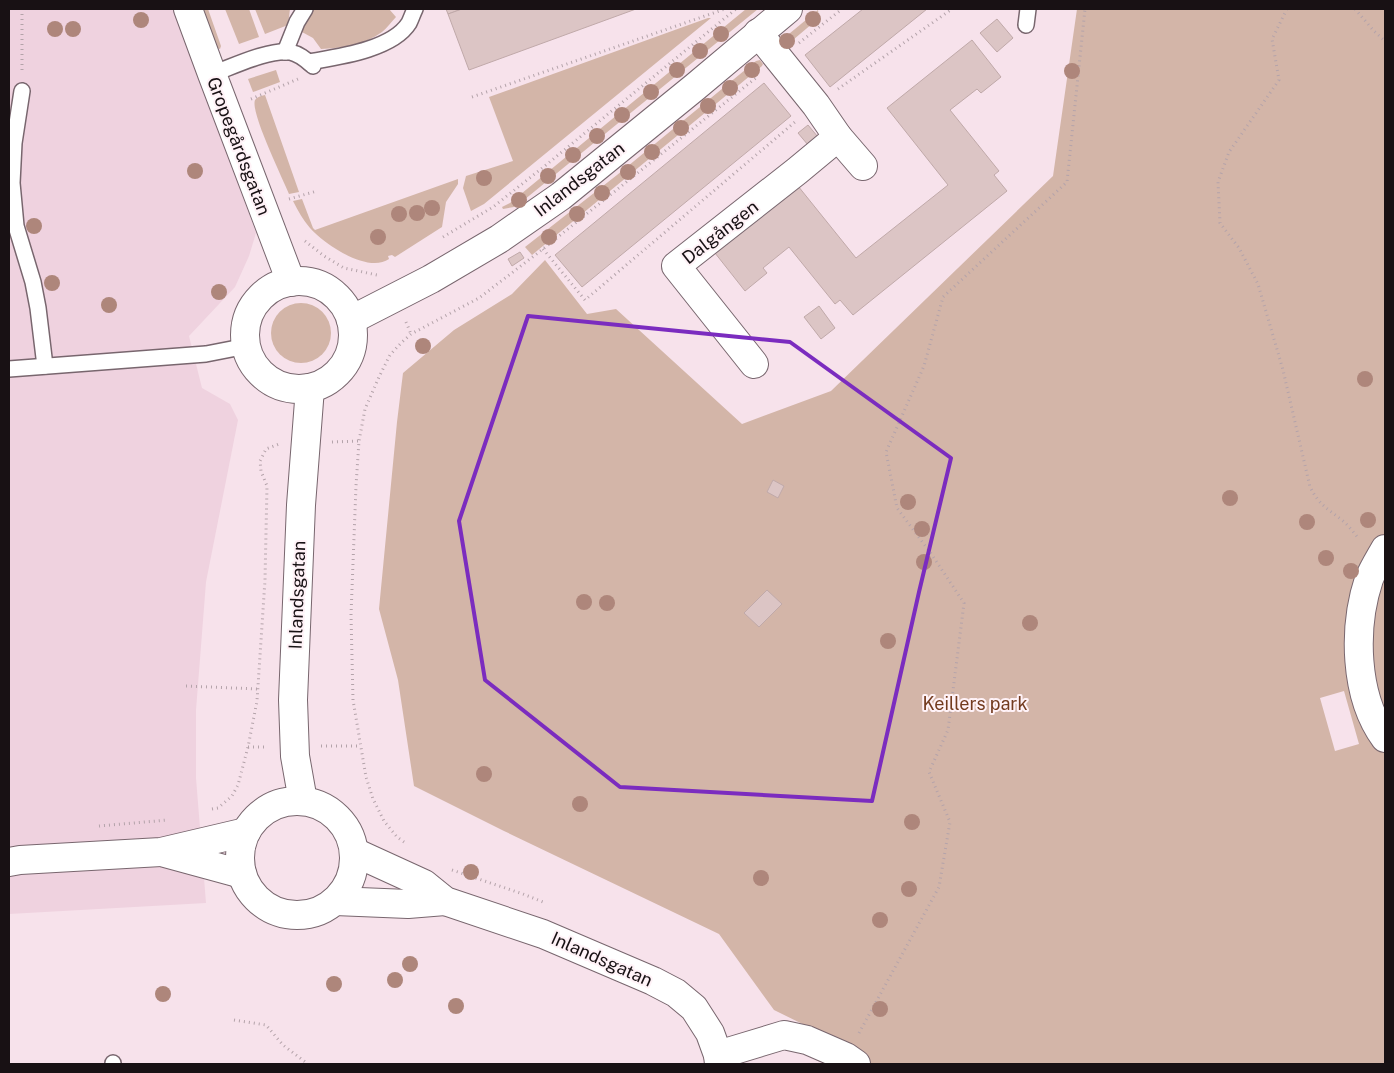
<svg xmlns="http://www.w3.org/2000/svg" width="1394" height="1073" font-family="'Public Sans',sans-serif">
  <rect width="100%" height="100%" fill="#f7e2eb"/>
  <!-- built -->
  <path fill="#efd2df" d="M9,9H175L256,233L249,256L235,287L189,336L202,388L230,404L238,420L206,582L196,710V778L206,903L9,914Z"/>
  <!-- green -->
  <g fill="#d3b5a8" fill-rule="evenodd">
    <path d="M200,9H208L221,46L220,49L217,48Z"/>
    <path d="M225,9H249L259,37L239,44Z"/>
    <path d="M255,9H290L288,25L265,34Z"/>
    <path d="M314,9H389L396,17C391,22 387,28 382,32C364,45 342,48 321,49L313,38L302,32L305,22Z"/>
    <path d="M746,9H758L524,200L514,207L503,209L502,207L510,203Z"/>
    <path d="M1077,9H1385V1064H871L835,1040L774,1010L719,934L504,831L414,786L398,680L379,609L397,422L403,373L454,330L512,294L545,260L587,314L616,309L742,424L831,391L1053,176ZM1344,691L1359,744L1335,751L1320,698Z"/>
    <path d="M818,10L819,18L781,50L778,43Z"/>
    <path d="M708,18H711L484,204L471,211L463,188L466,176L513,161L489,97Z"/>
    <path d="M760,60L763,64L762,66L532,255L525,247L617,175L756,61Z"/>
    <path d="M276,70L280,82L253,92L248,79Z"/>
    <path d="M265,95L299,192L289,194C283,179 250,112 255,100C257,97 261,96 265,95Z"/>
    <path d="M458,179V184L446,202L442,227L395,257L392,255L388,256L389,259C368,274 324,244 310,228C303,220 298,211 293,201L302,199L313,228L315,230Z"/>
    <circle cx="301" cy="333" r="30"/>
  </g>
  <!-- building -->
  <g fill="#dcc5c5" stroke="#c0a9a9">
    <path d="M446,9H462L448,14Z"/>
    <path d="M462,9H636L469,70L448,14Z"/>
    <path d="M863,9H927L830,87L805,55Z"/>
    <path d="M997,19L1013,38L997,52L980,33Z"/>
    <path d="M972,40L1001,77L981,93L977,89L950,110L999,171L994,175L1007,191L853,315L840,300L835,304L789,247L763,268L767,273L745,291L715,253L798,186L856,258L948,185L887,108Z"/>
    <path d="M764,83L791,116L582,287L555,255Z"/>
    <path d="M808,125L818,137L808,145L798,133Z"/>
    <path d="M520,252L524,258L512,266L508,259Z"/>
    <path d="M819,306L835,328L821,339L804,317Z"/>
    <path d="M773,480L784,486L778,498L767,492Z"/>
    <path d="M767,590L782,604L759,627L744,613Z"/>
  </g>
  <g fill="none" stroke-linecap="round" stroke-linejoin="round">
    <defs>
      <g id="lane">
        <path d="M1026,25L1028,9"/>
        <path d="M285,52L297,22L305,9"/>
        <path d="M309,62C337,57 392,50 409,23C411,19 413,13 415,9"/>
        <path d="M212,74C232,67 269,49 290,52C300,54 306,60 313,66"/>
        <path d="M22,91L14,143L12,183L16,226L33,282L38,308L45,366"/>
        <path d="M9,369L206,354L247,346"/>
        <path d="M113,1064V1063"/>
      </g>
      <g id="street">
        <path d="M758,33L816,105L838,137L863,166"/>
        <path d="M754,364L676,266L797,171L838,137"/>
        <path d="M1385,549C1380,558 1373,569 1369,579C1353,627 1354,696 1385,738"/>
        <path d="M354,852L424,884L445,901L543,934L653,981L676,993L694,1008L710,1033L718,1055L719,1064"/>
        <path d="M335,901L408,904L445,901"/>
        <path d="M718,1055L784,1035L807,1040L846,1057L856,1064"/>
      </g>
      <g id="secondary">
        <path d="M188,9L212,74L291,282"/>
        <circle cx="299" cy="335" r="54"/>
        <path d="M351,320L431,279L499,239L561,196L695,87L788,9"/>
        <path d="M303,801L295,756L293,700L301,505L310,388"/>
        <circle cx="297" cy="858" r="57"/>
        <path d="M165,853L242,874"/>
        <path d="M9,862L20,860L161,852L246,832"/>
      </g>
    </defs>
    <!-- lane casing -->
    <use href="#lane" stroke="#78666e" stroke-width="18"/>
    <!-- street casing -->
    <use href="#street" stroke="#78666e" stroke-width="30"/>
    <!-- secondary casing -->
    <use href="#secondary" stroke="#78666e" stroke-width="30"/>
    <!-- path -->
    <g stroke="#b4a3aa" stroke-width="3" stroke-dasharray="1 4" stroke-linecap="butt">
      <path d="M22,9V70"/>
      <path d="M1287,9L1272,39L1279,80L1229,152L1218,182L1220,223L1239,248L1258,284L1283,370L1310,487C1320,506 1327,508 1343,521C1349,526 1354,533 1359,539"/>
      <path d="M1355,9L1374,31L1385,41"/>
      <path d="M799,43L842,9"/>
      <path d="M838,89L952,9"/>
      <path d="M472,97L725,9"/>
      <path d="M251,99L298,79"/>
      <path d="M289,199L317,191"/>
      <path d="M443,237L493,207L546,165L736,9"/>
      <path d="M305,241L324,256L344,268L377,275"/>
      <path d="M543,249L585,300L795,122"/>
      <path d="M406,322L411,334"/>
      <path d="M332,442L359,441"/>
      <path d="M186,686L257,689"/>
      <path d="M321,746H361"/>
      <path d="M248,747H267"/>
      <path d="M212,809L218,808L232,796L238,785L248,747L257,701L265,580L267,486L261,471L260,461L266,449L279,444"/>
      <path d="M99,826L168,820"/>
      <path d="M404,842L397,837L384,821L373,799L366,777L353,700L351,615L356,486L359,441L365,409L379,377L390,355L401,343L411,334L479,298L543,249L757,77"/>
      <path d="M452,870L523,894L543,902"/>
      <path d="M234,1020L266,1025L283,1045L308,1064"/>
      <path d="M859,1033L939,887L950,822L929,772L948,730L964,603L932,555L897,508L886,452L924,366L943,297L1067,182L1085,9"/>
    </g>
    <!-- lane -->
    <use href="#lane" stroke="#fff" stroke-width="15"/>
    <!-- street -->
    <use href="#street" stroke="#fff" stroke-width="28"/>
    <!-- secondary -->
    <use href="#secondary" stroke="#fff" stroke-width="28"/>
  </g>
  <!-- trees -->
  <g fill="#ae867b">
    <circle cx="813" cy="19" r="8"/>
    <circle cx="141" cy="20" r="8"/>
    <circle cx="55" cy="29" r="8"/>
    <circle cx="73" cy="29" r="8"/>
    <circle cx="721" cy="34" r="8"/>
    <circle cx="787" cy="41" r="8"/>
    <circle cx="700" cy="51" r="8"/>
    <circle cx="677" cy="70" r="8"/>
    <circle cx="752" cy="70" r="8"/>
    <circle cx="1072" cy="71" r="8"/>
    <circle cx="730" cy="88" r="8"/>
    <circle cx="651" cy="92" r="8"/>
    <circle cx="708" cy="106" r="8"/>
    <circle cx="622" cy="115" r="8"/>
    <circle cx="681" cy="128" r="8"/>
    <circle cx="597" cy="136" r="8"/>
    <circle cx="652" cy="152" r="8"/>
    <circle cx="573" cy="155" r="8"/>
    <circle cx="195" cy="171" r="8"/>
    <circle cx="628" cy="172" r="8"/>
    <circle cx="548" cy="176" r="8"/>
    <circle cx="484" cy="178" r="8"/>
    <circle cx="602" cy="193" r="8"/>
    <circle cx="519" cy="200" r="8"/>
    <circle cx="432" cy="208" r="8"/>
    <circle cx="417" cy="213" r="8"/>
    <circle cx="399" cy="214" r="8"/>
    <circle cx="577" cy="214" r="8"/>
    <circle cx="34" cy="226" r="8"/>
    <circle cx="378" cy="237" r="8"/>
    <circle cx="549" cy="237" r="8"/>
    <circle cx="52" cy="283" r="8"/>
    <circle cx="219" cy="292" r="8"/>
    <circle cx="109" cy="305" r="8"/>
    <circle cx="423" cy="346" r="8"/>
    <circle cx="1365" cy="379" r="8"/>
    <circle cx="1230" cy="498" r="8"/>
    <circle cx="908" cy="502" r="8"/>
    <circle cx="1368" cy="520" r="8"/>
    <circle cx="1307" cy="522" r="8"/>
    <circle cx="922" cy="529" r="8"/>
    <circle cx="1326" cy="558" r="8"/>
    <circle cx="924" cy="562" r="8"/>
    <circle cx="1351" cy="571" r="8"/>
    <circle cx="584" cy="602" r="8"/>
    <circle cx="607" cy="603" r="8"/>
    <circle cx="1030" cy="623" r="8"/>
    <circle cx="888" cy="641" r="8"/>
    <circle cx="484" cy="774" r="8"/>
    <circle cx="580" cy="804" r="8"/>
    <circle cx="912" cy="822" r="8"/>
    <circle cx="471" cy="872" r="8"/>
    <circle cx="761" cy="878" r="8"/>
    <circle cx="909" cy="889" r="8"/>
    <circle cx="880" cy="920" r="8"/>
    <circle cx="410" cy="964" r="8"/>
    <circle cx="395" cy="980" r="8"/>
    <circle cx="334" cy="984" r="8"/>
    <circle cx="163" cy="994" r="8"/>
    <circle cx="456" cy="1006" r="8"/>
    <circle cx="880" cy="1009" r="8"/>
  </g>
  <!-- marked area -->
  <path fill="none" stroke="#7b2cbf" stroke-width="4" stroke-linejoin="round" d="M528,316L790,342L951,458L919,592L872,801L620,787L485,680L459,521Z"/>
  <g text-anchor="middle" dominant-baseline="central" stroke-width="4" stroke-linejoin="round" paint-order="stroke">
    <!-- street labels -->
    <g font-size="18" fill="#181114" stroke="#fff2f7">
      <text transform="translate(239 146) rotate(69)">Gropegårdsgatan</text>
      <text transform="translate(579 179) rotate(-38)">Inlandsgatan</text>
      <text transform="translate(720 232) rotate(-38)">Dalgången</text>
      <text transform="translate(297 595) rotate(-88)">Inlandsgatan</text>
      <text transform="translate(602 959) rotate(24)">Inlandsgatan</text>
    </g>
    <!-- park labels -->
    <g font-size="18" fill="#733b1f" stroke="#fff2f7">
      <text x="975" y="703">Keillers park</text>
    </g>
  </g>
  <!-- border -->
  <rect width="1394" height="1073" fill="none" stroke="#181114" stroke-width="20"/>
</svg>
